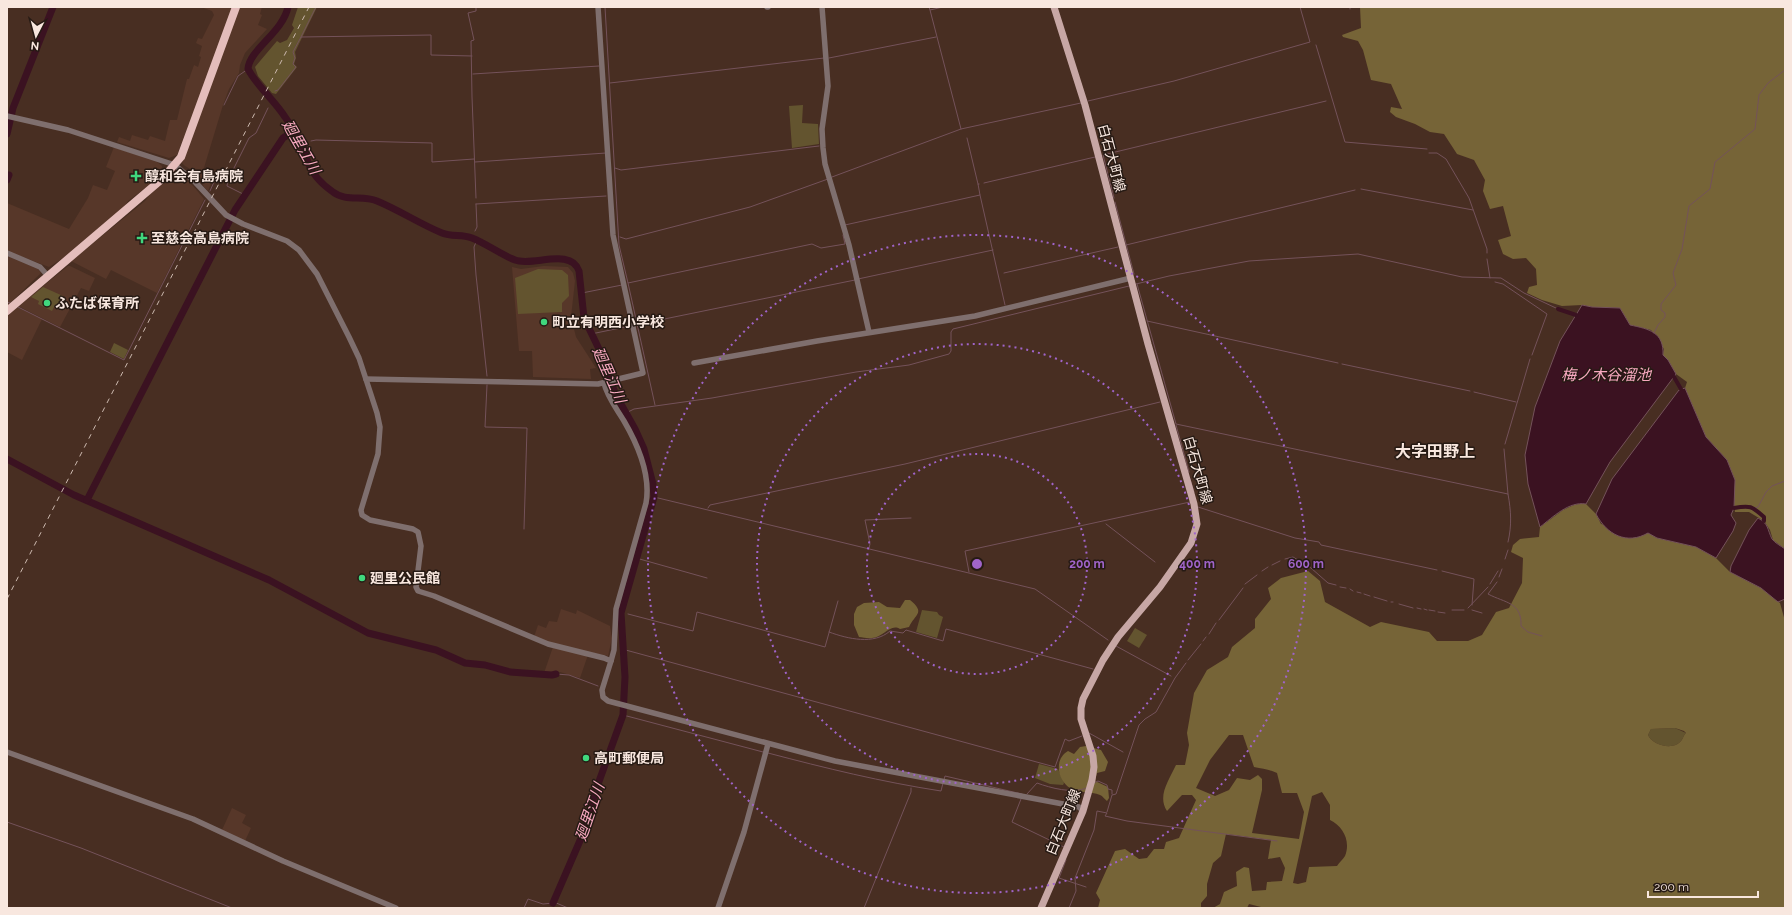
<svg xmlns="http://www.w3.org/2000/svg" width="1792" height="915" font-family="Raleway,'Noto Sans JP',sans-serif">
  <rect width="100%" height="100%" fill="#482e22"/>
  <!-- built -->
  <g fill="#573729">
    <path d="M201,7H234L177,155L169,158L117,142L119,137L130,141L132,135L148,140L150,136L165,141L170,120H177L187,79H189L194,65L198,67L201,57L199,56L202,46L196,43L198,38L202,39L214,15L212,11Z"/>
    <path d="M239,7H262L260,14L262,15L258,25L267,29L245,53L240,65L239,73L229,89L223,105L203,171L215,174L208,191L204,187L199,174L185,166L182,163Z"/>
    <path d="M114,147L157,162L162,166L161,173L156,180L128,201L124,207L71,253L49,267L7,251V203L69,229L88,198L93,185L107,190L115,171L106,167Z"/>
    <path d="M177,174H180L194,187L204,199L157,293L111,270L106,279L71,261L145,201L150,194L174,175Z"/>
    <path d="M7,256L38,269L41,273L7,306Z"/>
    <path d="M68,266H70L95,278L89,291L81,288L60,327L18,306Z"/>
    <path d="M544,266L568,267L573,273L575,281L571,317L576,337L596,368L590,369L591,379L533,377L532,351H519L512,267L521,269Z"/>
    <path d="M17,307L42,319L22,360L7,352V316Z"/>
    <path d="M561,609L576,614L577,610L610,626L612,638L608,656L589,652L580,678L560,672L552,674L544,673L554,644L534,637L538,625L546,628L549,621L557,622Z"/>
    <path d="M232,808L246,815L242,823L251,828L245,841L222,830Z"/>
  </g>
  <!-- green -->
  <g fill="#63542f">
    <path d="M298,7H317L295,52L296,58L294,64L297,67L276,94L272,93L258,76L255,67L277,41L280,43L287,40L294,28L292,25Z"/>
    <path d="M803,105L802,123L818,124L819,144L792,148L789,106Z"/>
    <path d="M538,269L562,270L568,275L569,296L562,303V312L518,314L515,278Z"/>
    <path d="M43,287L63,296L57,308L54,307L52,311L38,304L39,301L31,297Z"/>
    <path d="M114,343L128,350L124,359L110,352Z"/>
    <path d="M922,610L937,612L939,615L943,617L937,638L916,632Z"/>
    <path d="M1135,628L1147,635L1139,648L1127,641Z"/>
    <path d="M1675,728L1686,733C1683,736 1683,739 1681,741C1673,751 1652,745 1648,735L1651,729Z"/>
    <path d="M1039,764L1058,769L1064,783L1063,785L1050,784L1035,778Z"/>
  </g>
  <!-- forest -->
  <g fill="#766437" fill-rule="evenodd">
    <path d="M1360,7H1785V549L1773,540L1770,530L1764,521L1749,512H1735L1733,495L1735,480L1727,460L1706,437L1685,388L1687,382L1676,374L1668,360L1663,355L1664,349L1651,330L1630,325L1620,308L1592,307L1582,305L1562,306L1542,300L1527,293L1529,287L1537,285L1536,269L1526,258L1513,259L1503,254L1498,240L1511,236L1503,206L1490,209L1483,191L1485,180L1474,160L1457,154L1444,134L1430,132L1415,124L1396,117L1390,112L1391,107L1402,109L1391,84L1371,80L1363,50L1358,41L1343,37L1342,35L1361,28Z"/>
    <path d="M1578,503L1586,504L1596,514L1601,524L1648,533L1657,538L1696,547L1716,558L1730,572L1761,588L1780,603L1785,621V908H1265L1249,904L1247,908H1213L1220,904L1224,892L1237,886L1236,872L1244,867L1249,868L1252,891L1266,890L1267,882L1282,881L1285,868L1280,857L1268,859L1271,840L1226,834L1221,856L1213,863L1207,884V896L1201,903V908H1098L1100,900L1096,893L1115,851L1125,849L1139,859L1147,858L1154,849H1164L1166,842L1179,838L1196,800L1192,795H1182L1167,811C1157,796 1169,780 1176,765H1185L1189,745L1187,733L1194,693L1207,670L1228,657L1232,647L1255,628V619L1271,599L1268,588L1281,578L1308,571L1320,581L1325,602L1370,627L1381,622L1429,632L1437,641H1468L1482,635L1496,612L1509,608L1522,583L1523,558L1511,552L1513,545L1520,539L1539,537L1540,527L1563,510ZM1675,728L1684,731L1686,733C1683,736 1683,739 1681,741C1673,751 1652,745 1648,735L1651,729ZM1229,735H1243L1254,767C1263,769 1269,769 1277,773L1282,793H1297L1304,812L1299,839L1252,833L1262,790V779L1258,775L1250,780L1237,778L1229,790L1215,796L1196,788L1210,760ZM1322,792L1330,805V820C1343,826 1351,841 1345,856C1343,859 1339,863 1337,866L1309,867L1306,882L1298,884L1293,883L1312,796Z"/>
    <path d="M905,600H910C926,613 915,614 909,627L900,629C890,623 883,638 872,638C868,639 863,637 859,637L854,625V614L857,607L864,603L879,602L887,607L900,608Z"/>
    <path d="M1086,746L1101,750L1108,762L1105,771L1097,773L1095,781L1108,787L1109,798L1107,801C1104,799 1103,796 1100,795C1091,791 1077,793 1070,788C1057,780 1054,759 1068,751L1074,754L1080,747Z"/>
  </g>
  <!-- water -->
  <g fill="#3b1221" stroke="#74525a">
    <path d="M1582,305L1592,307L1620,308L1630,325C1649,329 1664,332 1663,355L1668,360L1676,374L1610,462L1586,504C1569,501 1553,517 1540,527L1528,484L1525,455L1535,407L1560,341Z"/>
    <path d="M1685,388L1706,437L1727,460L1735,480L1734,508L1731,515L1736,523L1733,531L1716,558L1696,547L1657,538L1648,533C1627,545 1607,535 1596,514L1612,479L1679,390Z"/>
    <path d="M1758,518C1769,524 1767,529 1772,539C1775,543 1781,546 1785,549V599L1778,602L1761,588L1730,572L1731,566L1749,530Z"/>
  </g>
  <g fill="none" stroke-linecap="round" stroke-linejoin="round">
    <!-- stream -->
    <g stroke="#74525a" stroke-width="1">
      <path d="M476,7V11L468,13L474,40L471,41L472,97L476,198"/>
      <path d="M605,7L619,245L628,283L812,244L821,248L845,244L843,235"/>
      <path d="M929,7L930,10L943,7"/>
      <path d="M1350,7V9"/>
      <path d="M930,10L961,129"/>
      <path d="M301,37L316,7"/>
      <path d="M1316,45L1345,142L1427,149"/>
      <path d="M829,58L936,37"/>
      <path d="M473,74L599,66"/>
      <path d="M610,83L824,58"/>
      <path d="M275,91L278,90L296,67L293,64L295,58L293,52L301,37L431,35V55L472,56"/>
      <path d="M1088,101L1174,81L1310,42L1300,7"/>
      <path d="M224,105L238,76L248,69"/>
      <path d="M967,138L978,184"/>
      <path d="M311,141L316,140L432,143V162L474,159"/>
      <path d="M302,145L305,143"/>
      <path d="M1429,153H1437L1446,159L1469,198L1487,249V253"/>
      <path d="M475,162L606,153"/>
      <path d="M615,168L621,170L819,146"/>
      <path d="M832,177L961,129L1081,103"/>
      <path d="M984,183L1095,157"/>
      <path d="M1361,189L1473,210"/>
      <path d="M210,191L218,173L228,180"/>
      <path d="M245,195L227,186L228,180L249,138L256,133L268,108"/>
      <path d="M980,195L1005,305"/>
      <path d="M1114,198L1103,155L1326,101"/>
      <path d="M1115,202L1134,274"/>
      <path d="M476,204L606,196"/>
      <path d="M845,225L980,195L978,184H979"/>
      <path d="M475,231L477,227L476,204"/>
      <path d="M620,237L626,239L750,207L828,179"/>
      <path d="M471,238L472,236"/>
      <path d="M477,240L474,247L476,275L487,376"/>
      <path d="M1126,245L1355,190"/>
      <path d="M1487,259L1490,278"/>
      <path d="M1004,273L1118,247"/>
      <path d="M858,279L993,250"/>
      <path d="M1495,282L1503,284L1547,314L1532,355"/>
      <path d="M628,283L655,405"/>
      <path d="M1136,284L1169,276L1249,261L1358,254L1462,277L1501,278L1524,293L1558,309"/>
      <path d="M1137,284L1176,424L1508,494C1511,511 1512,525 1508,542"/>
      <path d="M582,293L622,285"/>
      <path d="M7,302L10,303"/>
      <path d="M18,307L124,360L205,200"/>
      <path d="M1147,321L1338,363"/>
      <path d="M635,325L855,280"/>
      <path d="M1654,333L1658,325L1665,317V313L1661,310V304L1676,285L1673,273L1682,249L1689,206L1710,189L1715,162L1755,129L1759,95L1768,83L1785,70"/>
      <path d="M591,334L630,326"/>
      <path d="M1342,364L1470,391"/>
      <path d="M487,385L485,427L527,428L524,529"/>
      <path d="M1474,392L1516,402"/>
      <path d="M626,413L634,409L712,398L856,372L909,365L949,354L951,351V332L953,329L1129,286"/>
      <path d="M1176,425L1189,472"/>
      <path d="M1505,444L1530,359"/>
      <path d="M1504,449L1508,494"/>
      <path d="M1190,479L1194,492"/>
      <path d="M654,497L1035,589L1108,640"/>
      <path d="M1198,507L1295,538L1319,542L1321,545L1437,570"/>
      <path d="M708,508L710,505L905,464L1160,402"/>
      <path d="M1754,508L1758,507L1766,492L1772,486L1785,481"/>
      <path d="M1106,524L1155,562"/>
      <path d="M869,548L870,544L865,520L911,518"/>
      <path d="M636,558L707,578"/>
      <path d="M1285,559L1293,557L1311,568L1328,583L1336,585"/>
      <path d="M1505,559L1508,550"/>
      <path d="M1272,565L1280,561"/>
      <path d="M1262,571L1268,567"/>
      <path d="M1442,571L1474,579L1472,605"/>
      <path d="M969,572L965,551L1190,502"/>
      <path d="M1499,577L1502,569"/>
      <path d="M1497,582L1488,594C1505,603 1522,602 1521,626L1528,632L1542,636"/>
      <path d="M1245,584L1257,575"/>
      <path d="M1490,584L1498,571"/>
      <path d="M1340,587L1346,588"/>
      <path d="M1350,589L1353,591"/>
      <path d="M1357,592L1361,593"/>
      <path d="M1364,594L1370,596"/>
      <path d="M1374,597L1387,601"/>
      <path d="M1391,602H1393"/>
      <path d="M1399,604L1413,608"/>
      <path d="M1417,608L1421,609"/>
      <path d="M1468,608L1488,587"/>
      <path d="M1424,609L1427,610"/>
      <path d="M1429,610L1435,611"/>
      <path d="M1452,610H1464"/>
      <path d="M1472,610L1482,613"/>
      <path d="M1438,612L1445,613"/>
      <path d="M621,613H623"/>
      <path d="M628,614L693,631L697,612L825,647L838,601"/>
      <path d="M1219,620L1243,588"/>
      <path d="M829,632C848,639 874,645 890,631L903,633L906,630L943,641L946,629L1093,669"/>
      <path d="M1209,634L1216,623"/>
      <path d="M1203,641L1206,637"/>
      <path d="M1116,646L1171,676"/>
      <path d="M622,649L1055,767L1065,739L1069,741L1082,736"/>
      <path d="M1188,660L1201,644"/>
      <path d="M556,674L569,675L598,686"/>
      <path d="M623,715L763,752"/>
      <path d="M1089,733L1123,752"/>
      <path d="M768,753C825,768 882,782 941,791L943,783"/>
      <path d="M944,780L945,776L1022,794"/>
      <path d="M1094,783L1098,781L1107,785L1108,789L1112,790V794"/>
      <path d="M1027,794L1037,783C1051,788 1072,794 1087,788"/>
      <path d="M1021,799L1012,822L1064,847"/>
      <path d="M1107,812L1112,795L1116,794L1139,725L1145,719L1156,712L1175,678L1186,663"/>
      <path d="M7,822L81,848L232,908"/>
      <path d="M1066,860L1059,878L1086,887"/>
      <path d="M554,902L568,908"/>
      <path d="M524,908L528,899L543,904L553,903"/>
      <path d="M864,908L911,792V788"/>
      <path d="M1069,908L1076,891L1075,878L1094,830L1097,811L1107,813L1105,816L1127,821L1277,841"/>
    </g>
    <!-- canal -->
    <g stroke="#3b1221" stroke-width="4">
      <path d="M1558,309L1576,315"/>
      <path d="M1674,377L1681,389"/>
      <path d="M1734,508C1750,505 1752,506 1764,517V521"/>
    </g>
    <!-- river -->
    <g stroke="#3b1221" stroke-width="7">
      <path d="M288,7C283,32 249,50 248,69C257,86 274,100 285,117C292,127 301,139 305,151C306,154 306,159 308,162C312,174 323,185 333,192C346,202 362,195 377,201C399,210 420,224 442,233C452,237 462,234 472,238C487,244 500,254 515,260C532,267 571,247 579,271L584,318L599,349L606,371L617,397L635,429L644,449L653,484L654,497L621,613L625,677L623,715L597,787L582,836L553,903"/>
      <path d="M7,134L13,108L53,7"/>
      <path d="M7,175H9L7,180"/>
      <path d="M7,459L74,495L269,580L368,633L436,650L465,663L485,665L510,672L552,675L556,674"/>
      <path d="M87,500L235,210L283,138L294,131"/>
    </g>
    <!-- minor -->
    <g stroke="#7f6f6e" stroke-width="5.5">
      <path d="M767,7H768"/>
      <path d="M822,7L828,86L822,129L823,148L825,164L849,245L869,332"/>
      <path d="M7,116L68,130L175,165L196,183L226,215L243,224L287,241L299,250L317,274L349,337L359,358L377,413L380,427L378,454L361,510L362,515L370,520L413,529L418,532L421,546L416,587L418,591L434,596L548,644L604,658L611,661L602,690L603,697L608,701L835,761L1079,807L1083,811"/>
      <path d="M7,253L40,267L48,276"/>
      <path d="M694,363L817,341L975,316L1131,278"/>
      <path d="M366,379L598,384L643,373L613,235L598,7"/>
      <path d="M604,383C607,397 617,409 624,421C638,445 651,475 646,503L616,609L614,650L611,661"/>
      <path d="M7,752L193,819L283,861L396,908"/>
      <path d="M718,908L744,832L768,744"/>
    </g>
    <!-- major -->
    <path stroke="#c7a7a5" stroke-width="7" d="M1041,908L1083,811L1092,780L1094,767L1093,756L1081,719V708L1083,699L1103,660L1118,637L1160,587L1191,543L1197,524L1194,504L1148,344L1085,105L1054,7"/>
    <!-- highway -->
    <path stroke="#e4bdbb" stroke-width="8" d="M7,311L162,179L181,157L236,7"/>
    <!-- rail -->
    <path stroke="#ccb9af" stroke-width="1" stroke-dasharray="5 5" stroke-linecap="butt" d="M7,599L309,7"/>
  </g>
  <!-- distance rings -->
  <g fill="none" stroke="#a064c9" stroke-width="2" stroke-dasharray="2 4">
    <circle cx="977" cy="564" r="110"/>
    <circle cx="977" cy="564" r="220"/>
    <circle cx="977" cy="564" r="329"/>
  </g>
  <!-- markers -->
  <g fill="#40d77d" stroke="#261a14" stroke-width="1.5">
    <path d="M134 170h4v4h4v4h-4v4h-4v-4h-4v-4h4z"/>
    <path d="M140 232h4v4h4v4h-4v4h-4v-4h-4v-4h4z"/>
    <circle cx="47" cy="303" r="4"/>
    <circle cx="544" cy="322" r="4"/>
    <circle cx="362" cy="578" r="4"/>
    <circle cx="586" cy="758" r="4"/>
  </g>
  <g text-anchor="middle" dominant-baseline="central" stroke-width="3" stroke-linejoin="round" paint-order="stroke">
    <!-- street labels -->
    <g font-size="14" fill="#f8e7df" stroke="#261a14">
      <text transform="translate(1112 158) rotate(75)">白石大町線</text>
      <text transform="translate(1198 470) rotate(74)">白石大町線</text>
      <text transform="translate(1063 822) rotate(-68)">白石大町線</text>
    </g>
    <!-- poi labels -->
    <g font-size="14" font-weight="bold" fill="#f8e7df" stroke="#261a14" text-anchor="start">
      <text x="145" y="176">醇和会有島病院</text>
      <text x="151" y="238">至慈会高島病院</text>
      <text x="55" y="303">ふたば保育所</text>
      <text x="552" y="322">町立有明西小学校</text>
      <text x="370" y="578">廻里公民館</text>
      <text x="594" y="758">高町郵便局</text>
    </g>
    <!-- water labels -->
    <g font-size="15" font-style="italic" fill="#f8a9c0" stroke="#261a14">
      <text transform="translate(301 147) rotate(60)">廻里江川</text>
      <text transform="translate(609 375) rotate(66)">廻里江川</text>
      <text x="1606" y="375">梅ノ木谷溜池</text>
      <text transform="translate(590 812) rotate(-71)">廻里江川</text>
    </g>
    <!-- quarter labels -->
    <g font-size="16" font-weight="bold" fill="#f8e7df" stroke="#261a14">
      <text x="1435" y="451">大字田野上</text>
    </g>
  </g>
  <circle cx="977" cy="564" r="6" fill="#a064c9" stroke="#261a14" stroke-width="2"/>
  <g font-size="12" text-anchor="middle" font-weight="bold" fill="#a064c9" stroke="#261a14" stroke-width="3" stroke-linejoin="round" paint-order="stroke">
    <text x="1087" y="568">200 m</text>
    <text x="1197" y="568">400 m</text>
    <text x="1306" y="568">600 m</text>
  </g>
  <!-- border -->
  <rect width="1792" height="915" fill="none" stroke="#f8e7df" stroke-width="16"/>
  <!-- north arrow -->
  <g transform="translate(36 36) rotate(186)" stroke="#261a14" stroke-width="3" paint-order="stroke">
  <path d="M0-3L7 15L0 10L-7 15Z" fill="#f8e7df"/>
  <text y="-6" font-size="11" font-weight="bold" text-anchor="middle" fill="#f8e7df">N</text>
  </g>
  <!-- scale -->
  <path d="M1648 891v6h110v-6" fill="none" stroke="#f8e7df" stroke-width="2"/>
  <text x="1654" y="891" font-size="12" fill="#f8e7df" stroke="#261a14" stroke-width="3" paint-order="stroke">200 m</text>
</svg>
